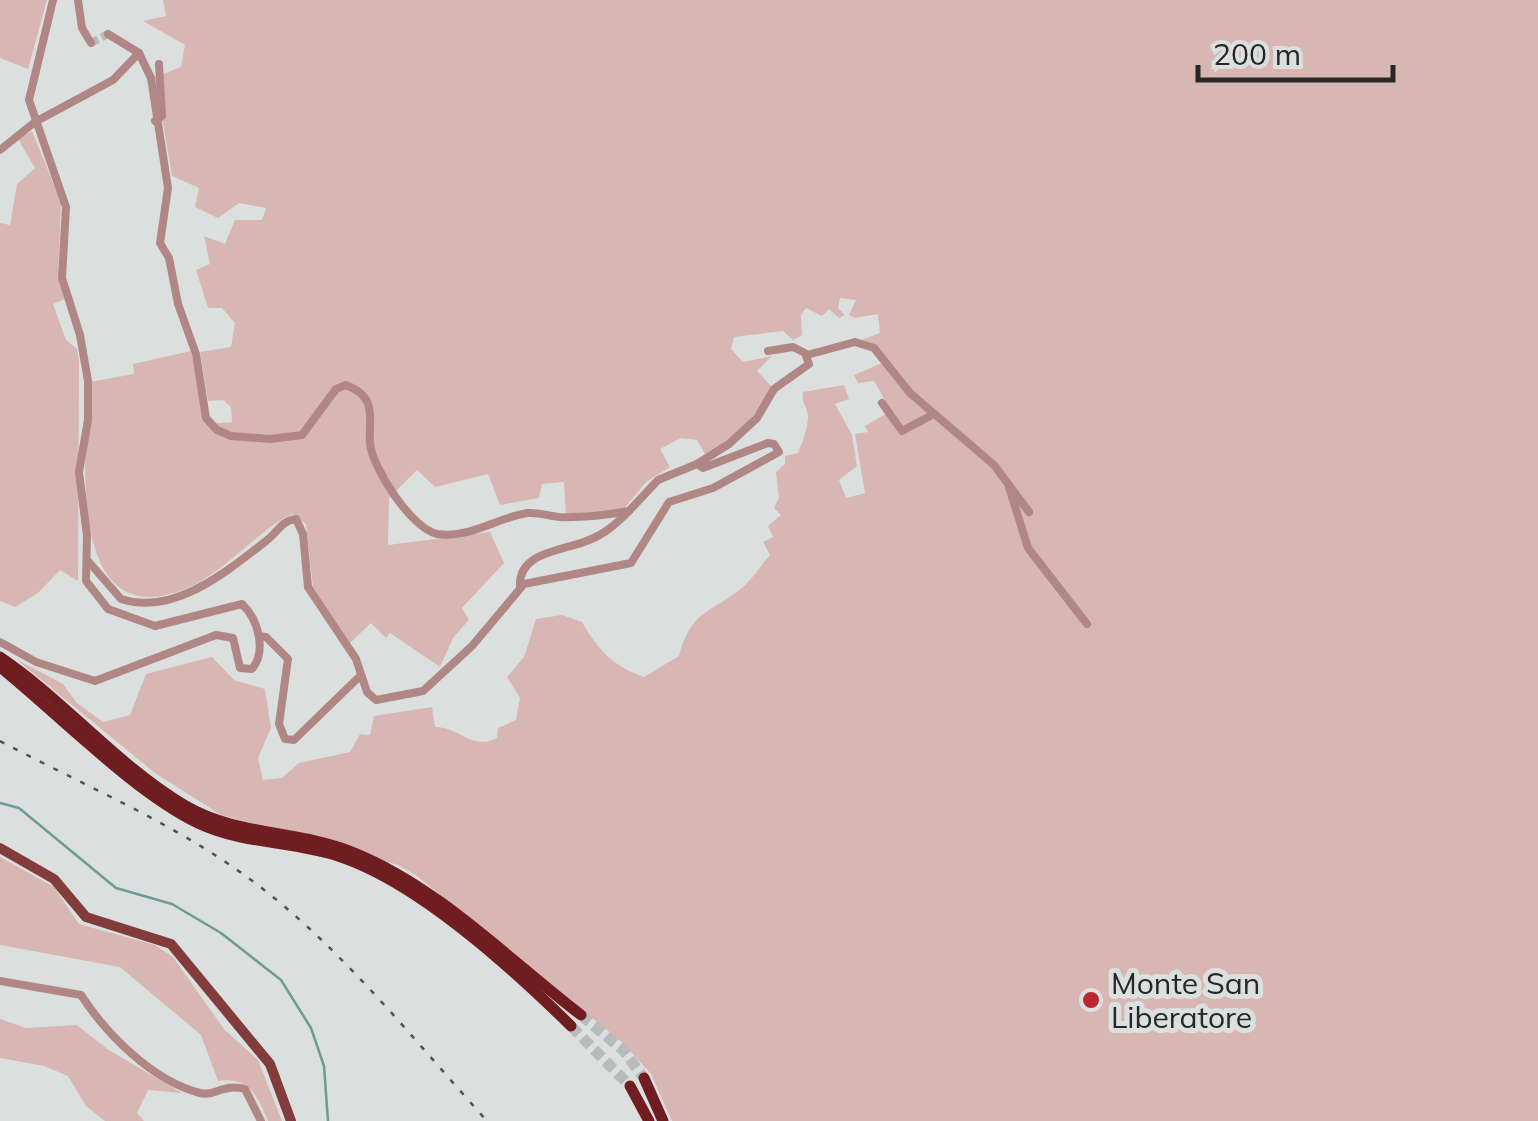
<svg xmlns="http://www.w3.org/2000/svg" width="1538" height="1121" font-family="Mulish,sans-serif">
  <rect width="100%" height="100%" fill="#dbe0df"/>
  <!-- green -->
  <g fill="#d8b6b3">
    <path d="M0,0H47L28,69L0,58Z"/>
    <path d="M163,0H1538V1121H672L651,1074L623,1043L417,876L398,865L221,815L155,773L16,659L63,684L77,703L103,722L130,715L146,674L212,657L234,680L265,689L271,728L258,758L263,780L282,778L299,763L350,752L360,734L370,735L374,716L432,707L435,727C460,727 472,751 497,738L498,728L516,720L520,698L507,677L524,657L536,619L562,615L582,622C598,650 613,666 644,677L679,656C691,609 712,613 743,587C753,578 761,565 770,555L763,542L773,537L768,526L781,515L774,508L779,498L776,472L785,464V456L798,453C802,444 808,427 808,417C808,407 801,404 803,392L844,385L849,399L835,404L852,435L857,466L839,480L846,498L865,493L855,434L868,432L865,426L891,411L874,381L858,383L854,375L887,361L876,346L862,340L880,333L878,314L855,318L849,315L856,300L840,298L838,308L845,315L839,318L829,309L822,316L806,308L801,315L802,335L793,340L783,331L734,337L731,349L743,362L772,356L757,371L772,387C757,414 735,442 705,454L697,440L681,438L660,449L670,467L646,482L623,510L566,514L564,482L542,484L539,498L500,505L488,474L435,487L417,470L389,498L388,545L490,532L504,563L462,608L469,620L453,638L440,667L390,633L386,638L371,623L350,643L313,587L306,524L293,514C268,522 226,570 194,585C64,647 84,452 90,382L134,374L133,364L191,351L207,424L232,422L231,407L223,400L208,401L200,352L231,347L235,323L222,308H208L196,270L210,264L204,236L225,244L235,220H262L266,208L239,203L218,218L195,207L199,188L172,176L155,77L181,67L185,45L143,21L166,16Z"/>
    <path d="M32,131L61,202L58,278L65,299L53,304L66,340L77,349L79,359L78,581L60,570L38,593L15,607L0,601V223L10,225L17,184L35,168L18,139Z"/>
    <path d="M0,857L54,887L79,924L155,945L173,957L224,1029L258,1060L282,1121H268C257,1095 249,1076 218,1081L201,1035L120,967L0,945Z"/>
    <path d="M0,1019L26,1028L77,1025L107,1049L182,1093L148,1090L137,1113L144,1121H105L86,1106L68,1076L44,1066L0,1058Z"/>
  </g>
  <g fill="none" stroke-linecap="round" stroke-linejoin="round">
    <!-- stream -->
    <path stroke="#6c9c92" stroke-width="2.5" d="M0,803L19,808L116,888L172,904L221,933L281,980L311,1028L324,1066L328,1121"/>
    <!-- minor-tunnel -->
    <path stroke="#b7bbba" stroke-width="8" stroke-dasharray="8 4" stroke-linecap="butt" d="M91,43L108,34"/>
    <!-- highway-tunnel -->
    <g stroke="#b7bbba" stroke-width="11" stroke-dasharray="11 5.5" stroke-linecap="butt">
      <path d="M581,1015L623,1050L644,1078"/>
      <path d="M571,1026L630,1086"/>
    </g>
    <!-- minor -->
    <g stroke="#b08784" stroke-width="8">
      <path d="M78,0L82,28L91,43"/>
      <path d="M108,34L139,53L151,78L168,188L160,243L169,258L178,304L196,354L206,418L217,430L231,436L270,439L302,435L336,389L346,385C379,398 368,418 370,443C372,468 412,529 437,534C469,539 498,517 528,513C538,512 548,516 559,517C582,518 606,515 629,511L658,480L697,464"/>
      <path d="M155,121L162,116L159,64"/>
      <path d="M0,150L35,122L113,80L139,53"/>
      <path d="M807,355L855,342L874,348L910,393L994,465L1029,512"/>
      <path d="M882,403L902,431L934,414"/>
      <path d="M1009,487L1028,548L1087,624"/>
      <path d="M88,561L121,599C174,616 226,572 266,541C277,533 282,520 296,519L303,534L308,587L356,659L367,692L376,700L423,691L472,646L524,584L631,563L669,502L713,488L779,452L774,444L768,443L703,468L697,464L729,444L757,418L774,389L809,364L805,353L793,347L768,351"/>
      <path d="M520,586C518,551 565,551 589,540C605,534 617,523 629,511"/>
      <path d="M259,636L266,637L288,659L279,724L285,739L294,740L360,676"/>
      <path d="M0,642L36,662L95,681L216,635L233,638L240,668L252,669C267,651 258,619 242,604L155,626L108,609L86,581L87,536L79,472L88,420V381L80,335L62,278L66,207L29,100L53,0"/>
      <path d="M0,981L81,995C107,1035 153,1081 200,1093C214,1097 224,1083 245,1089L261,1121"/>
    </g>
    <!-- major -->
    <path stroke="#823c3b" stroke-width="10" d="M0,848L54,879L86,917L171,944L270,1064L291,1121"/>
    <!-- highway -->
    <g stroke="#6f1d21" stroke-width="11">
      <path d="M0,657C65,701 117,765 184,805C236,836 297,830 352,852C438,886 509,960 581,1015"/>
      <path d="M0,667C57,713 135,793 198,823C242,844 292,841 338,856C416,881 513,969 571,1026"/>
      <path d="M644,1078L663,1121"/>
      <path d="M630,1086L649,1121"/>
    </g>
    <!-- rail -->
    <path stroke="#525453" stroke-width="2.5" stroke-dasharray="5 10" stroke-linecap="butt" d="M0,741C81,784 172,822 247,877C338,943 412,1038 487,1121"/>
  </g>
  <!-- markers -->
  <circle fill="#b82833" stroke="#dbe0df" stroke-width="4" cx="1091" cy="1000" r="10"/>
  <g text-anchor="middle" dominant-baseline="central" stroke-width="10" stroke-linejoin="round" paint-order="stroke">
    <!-- poi labels -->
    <g font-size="30" fill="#262827" stroke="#dbe0df" text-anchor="start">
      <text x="1111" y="983">Monte San<tspan x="1111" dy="34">Liberatore</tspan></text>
    </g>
  </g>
  <!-- scale -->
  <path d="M1198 65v15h195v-15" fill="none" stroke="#262827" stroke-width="5"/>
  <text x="1213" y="65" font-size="30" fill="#262827" stroke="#dbe0df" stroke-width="8" paint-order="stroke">200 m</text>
</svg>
